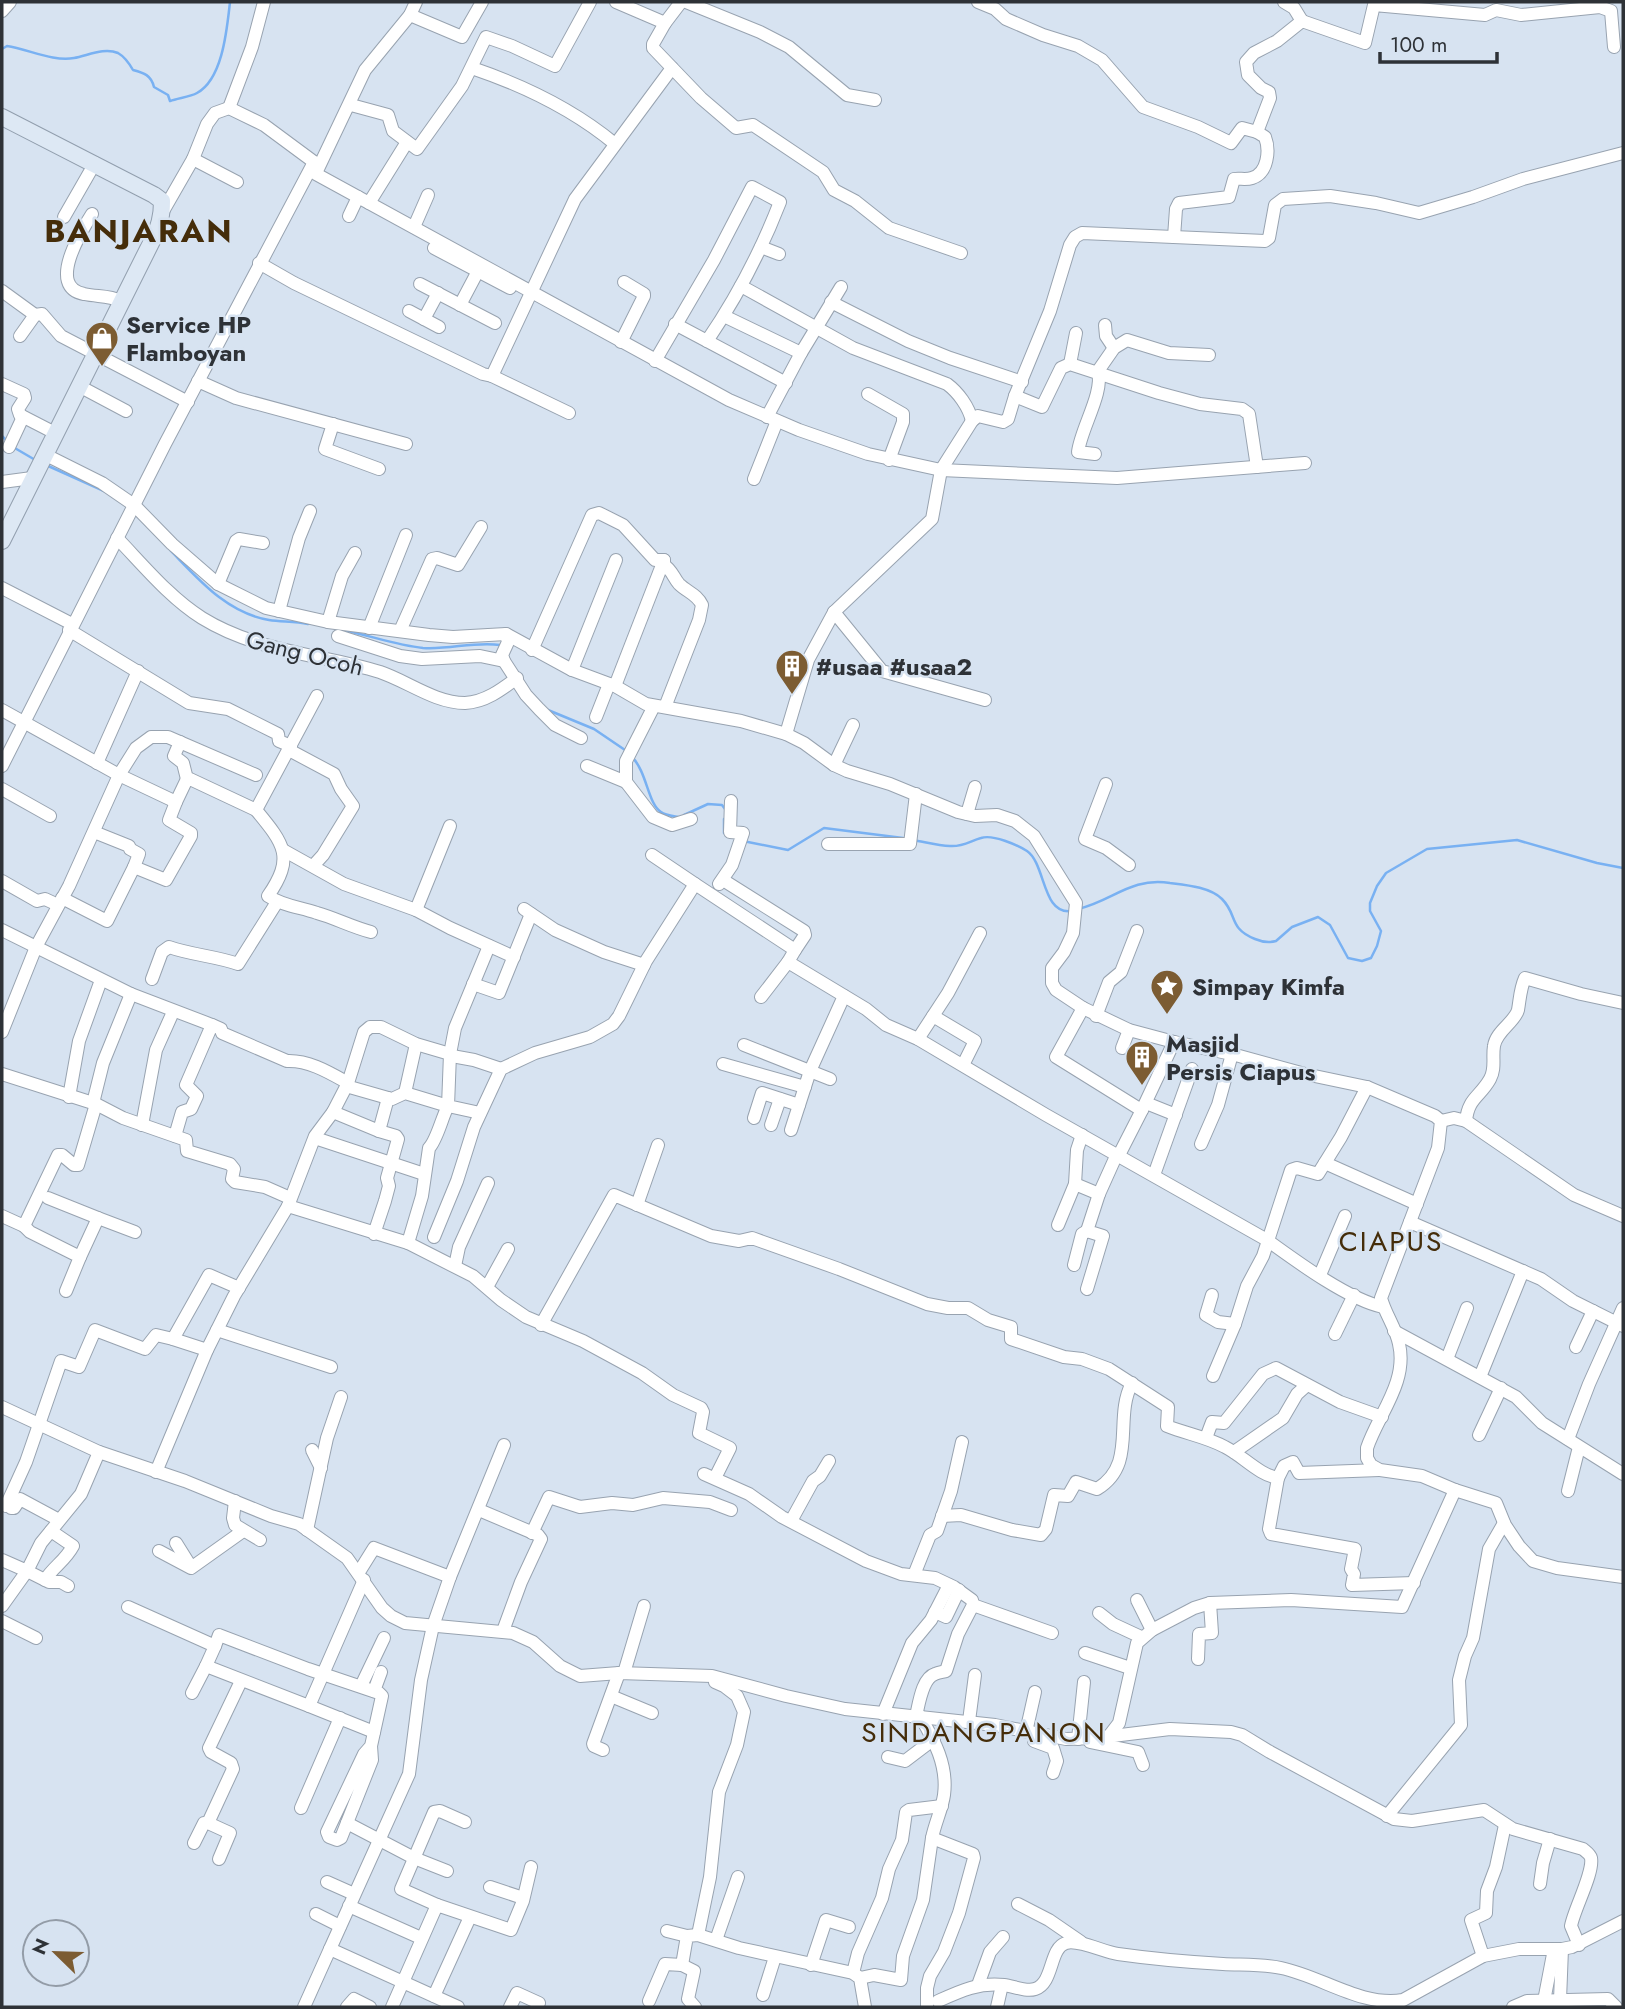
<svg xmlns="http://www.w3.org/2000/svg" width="1625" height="2009" font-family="Jost,sans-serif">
  <rect width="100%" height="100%" fill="#d7e3f1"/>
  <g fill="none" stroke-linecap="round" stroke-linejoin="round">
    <!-- stream -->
    <g stroke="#79b1f2" stroke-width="2.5">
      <path d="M2,49L7,46C28,49 53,62 74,58C87,56 104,47 118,53C125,57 129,63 133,70C144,73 151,75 154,87L168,95L170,101C178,98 190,97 197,93C223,79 227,28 230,2"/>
      <path d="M2,436L8,442"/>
      <path d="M13,447L37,461"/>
      <path d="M46,465L104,491"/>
      <path d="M171,551C199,580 227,613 269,620C282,622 295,621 308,624"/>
      <path d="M342,630C369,635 395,645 423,648C449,650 475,641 500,645"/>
      <path d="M548,710L594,729L625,750"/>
      <path d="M632,757C647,772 648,804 661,812C665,815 673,816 678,817"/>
      <path d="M684,815L708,804L722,805L725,809"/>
      <path d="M724,819V833"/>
      <path d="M913,840C925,842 938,846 950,846C963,847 970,841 981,838C993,834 1017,845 1027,851C1046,864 1042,916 1072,911"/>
      <path d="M743,841L788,850L824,828L903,838"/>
      <path d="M1078,909C1113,901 1130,877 1170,883C1186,885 1210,887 1222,899C1238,915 1228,928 1255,939C1262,942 1268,943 1276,941L1292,927L1318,917L1330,925L1348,958L1362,961L1371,958L1377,946L1381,931L1370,911V903L1377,886L1386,873L1427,849L1517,840L1597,863L1623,868"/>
    </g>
    <defs>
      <g id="minor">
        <path d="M616,2L665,23L653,44V48L701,98L736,128L753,125L823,172L834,190L855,201L889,228L961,253"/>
        <path d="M686,2L760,32L789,47L847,95L875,100"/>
        <path d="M978,2L995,9L1006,19L1043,35L1078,46L1102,60L1143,107L1198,127L1231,143L1242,128L1257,132L1270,98L1269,92L1261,88L1248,75L1246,62L1254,53L1277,41L1302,21L1365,43L1374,5L1485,15L1496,10L1521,15L1600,7L1611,11L1614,47"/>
        <path d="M1284,2L1294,8L1302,21"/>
        <path d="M2,11L10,2"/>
        <path d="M410,15L462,37L482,2"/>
        <path d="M665,23L681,2"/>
        <path d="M472,68C522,85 574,110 615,144"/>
        <path d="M351,105L388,115L393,131L417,149L462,86L486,37L512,46L555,66L590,2"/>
        <path d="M229,108L252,47L264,2"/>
        <path d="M193,159L237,182"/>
        <path d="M316,173L365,70L410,15L416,2"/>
        <path d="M316,174L729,400L799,430L868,454L941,470L1117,478L1305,463"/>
        <path d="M369,203L407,142"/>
        <path d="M162,213L193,159L207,124L215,113L229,108L264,125L314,162L316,170"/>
        <path d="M92,214C82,230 46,287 84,294C98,297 108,295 121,301"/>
        <path d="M349,216L358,197"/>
        <path d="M64,217L95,163"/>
        <path d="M414,227L428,195"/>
        <path d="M1174,237L1176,209L1179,203L1229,197L1234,179C1239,178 1246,180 1252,178C1268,173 1270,150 1265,137L1257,132"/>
        <path d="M761,247L779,254"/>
        <path d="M434,248L510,288"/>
        <path d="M259,263L294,283L483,374L492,376L575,199L672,68"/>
        <path d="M420,284L495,323"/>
        <path d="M741,286L853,348L947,384C958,392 969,407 972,421"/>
        <path d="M2,291L35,315"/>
        <path d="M831,302L908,341L950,358L1022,382"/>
        <path d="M460,305L478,271"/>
        <path d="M409,311L439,327"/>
        <path d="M724,316L801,353"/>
        <path d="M424,319L438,293"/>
        <path d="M675,324L786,383"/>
        <path d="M1105,325L1106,336L1114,348"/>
        <path d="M20,336L35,315L42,314L61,336L188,402"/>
        <path d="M621,342L644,296V294L624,282"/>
        <path d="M655,361L714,260L752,187L780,202C761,251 737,297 707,341"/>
        <path d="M1070,364L1076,333"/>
        <path d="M492,376L569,413"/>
        <path d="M198,381L236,398L406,444"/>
        <path d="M2,384L24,394L25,398L18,409L20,415L55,433"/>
        <path d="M79,386L126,411"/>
        <path d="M868,394L903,414V422L889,460"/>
        <path d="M1015,396L1042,407L1061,368L1070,364L1159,393L1200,404L1242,409L1249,414L1257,467"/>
        <path d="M767,417L801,353L841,287"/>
        <path d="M333,424L325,449L379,469"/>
        <path d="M9,447L23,417"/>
        <path d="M44,454L102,483L134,505L172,544L218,584L266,608L328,622L429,635L453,637L506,634L572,670L615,686L646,704L741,721L786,734L804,743L834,765L847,771L890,784L958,812L975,816L997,815L1015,821L1034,836L1076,903L1073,933L1064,952L1052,968V983L1056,990L1083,1008L1129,1030L1174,1042L1232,1054L1305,1074L1367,1087L1435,1116L1441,1121L1438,1148L1381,1298C1385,1314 1396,1328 1399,1344C1408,1382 1378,1415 1367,1448V1458L1371,1465L1380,1470L1422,1476L1455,1490L1496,1503L1505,1525L1519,1546L1533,1561L1557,1568L1623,1577"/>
        <path d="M1095,454L1078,452C1081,428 1104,393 1098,371L1114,348L1127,340L1169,353L1209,355"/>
        <path d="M754,479L777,421"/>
        <path d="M2,482L32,478"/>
        <path d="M117,538C143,565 170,598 202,618C257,652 320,654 380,672C407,681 435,703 465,703C485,702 501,690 517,678"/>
        <path d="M218,584L236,541L239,539L263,543"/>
        <path d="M2,588L72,624"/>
        <path d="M279,611L299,538L310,511"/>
        <path d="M834,612L882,671L985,700"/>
        <path d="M328,622L342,576L355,553"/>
        <path d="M369,628L406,535"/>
        <path d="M69,630L189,703L228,709L278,734L279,741L291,746"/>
        <path d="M400,631L432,559L437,558L458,565L481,527"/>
        <path d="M506,634L508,642L502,655L504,661L526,695L539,709L555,725L581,738"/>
        <path d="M338,636L400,656L422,659L480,656L504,661"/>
        <path d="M532,650L592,515L599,513L623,525L655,560H664V565C672,570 673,577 679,584C687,592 697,594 702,605L699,620L665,707"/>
        <path d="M572,670L616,560"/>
        <path d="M615,686L664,560"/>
        <path d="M654,706L626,761V782L653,817L672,825L691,819"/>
        <path d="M2,710L119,775L176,802L187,779H190L256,810L317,696"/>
        <path d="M596,717L609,684"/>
        <path d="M786,734L808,660L834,612L932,519L941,470L972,421L978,416L1003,422L1008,419L1015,396L1050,311L1070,245L1075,237L1082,233L1265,241L1269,238L1275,205L1283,199L1330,196L1376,203L1419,213L1473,197L1523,179L1623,153"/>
        <path d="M180,742L174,756L183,763L187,779"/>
        <path d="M289,750L334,774L341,789L353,806L323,855L313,866"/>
        <path d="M97,763L138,671"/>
        <path d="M834,765L853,725"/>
        <path d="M2,766L165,444L314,162"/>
        <path d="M587,766L626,782"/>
        <path d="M1106,784L1085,839L1106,848L1129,865"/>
        <path d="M2,789L50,816"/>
        <path d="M256,810C284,844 295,857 268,896C283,906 300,907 317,913C335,918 352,927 371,932"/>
        <path d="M967,814L975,787"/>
        <path d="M94,832L129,846L130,849L139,854L134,867L166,880L191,836V833L169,820L176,802"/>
        <path d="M828,844H910L916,794"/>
        <path d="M283,850L344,884L416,910L450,928L514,957"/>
        <path d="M652,855L695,884"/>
        <path d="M723,880L804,931L805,935L795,950"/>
        <path d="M2,881L37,901L45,899L58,905"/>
        <path d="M719,884L732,865L743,833L730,832L731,801"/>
        <path d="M62,898L107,921L134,867"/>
        <path d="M524,909L555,930L604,952L644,965"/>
        <path d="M416,910L450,826"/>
        <path d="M2,930L131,994L212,1025"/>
        <path d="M152,979L162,952L169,947C192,955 215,956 238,964L277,902"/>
        <path d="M473,984L499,993L531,914"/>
        <path d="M761,997L788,962"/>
        <path d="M1083,1008L1056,1057L1138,1108L1142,1110L1174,1042"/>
        <path d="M933,1016L975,1041L963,1065"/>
        <path d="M1096,1016L1109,982L1121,972L1137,931"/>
        <path d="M2,1032L36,947L69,886L119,775L136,748L151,737H168L256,775"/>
        <path d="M918,1039L948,993L980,933"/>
        <path d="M744,1045L830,1079"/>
        <path d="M1122,1048L1129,1030"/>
        <path d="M450,1054L455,1028L489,946"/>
        <path d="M452,1056L474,1060L501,1069"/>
        <path d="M723,1064L805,1087"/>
        <path d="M2,1074L96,1104L78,1165H74L62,1155H58L24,1226L2,1216"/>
        <path d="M346,1086L388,1098"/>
        <path d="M405,1093L416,1044"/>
        <path d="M69,1097L79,1041L101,980"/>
        <path d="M93,1103L103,1063L131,994"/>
        <path d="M1146,1103L1176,1115"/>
        <path d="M96,1104L123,1118L186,1140L187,1151L230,1164L234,1169L232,1179L235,1182L265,1187L290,1198"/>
        <path d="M333,1112L379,1131"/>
        <path d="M754,1118L762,1093L799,1105"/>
        <path d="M1441,1121L1454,1118L1466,1121L1574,1195L1623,1216"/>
        <path d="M1466,1121C1468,1098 1480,1097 1490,1079C1496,1068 1492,1058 1494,1046C1496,1031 1515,1022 1518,1010C1520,999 1520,989 1525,978L1581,994L1623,1003"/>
        <path d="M142,1125L156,1050L173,1012"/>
        <path d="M771,1125L780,1099"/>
        <path d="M791,1130L810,1071L844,996"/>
        <path d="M175,1136L182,1112L191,1109L197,1096L186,1085L212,1025L221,1029L222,1033L287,1061C309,1060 330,1073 348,1083"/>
        <path d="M315,1138L424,1174"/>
        <path d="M1201,1144L1218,1105L1232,1054"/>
        <path d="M1119,1155L1142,1110"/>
        <path d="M1325,1163L1417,1204"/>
        <path d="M1154,1175L1192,1069"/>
        <path d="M1075,1184L1077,1150L1082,1135"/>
        <path d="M48,1198L98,1218"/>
        <path d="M637,1205L658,1145"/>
        <path d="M288,1206L315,1136L333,1112L348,1083L364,1032L370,1027H381L416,1044L450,1054L448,1106L480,1113"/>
        <path d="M1410,1222L1541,1279L1573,1301L1623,1326"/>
        <path d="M1058,1225L1075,1184L1099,1194L1117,1154"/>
        <path d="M24,1226L30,1232L80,1257L66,1291"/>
        <path d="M434,1237L457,1181L474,1127L501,1069L535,1053L590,1037L613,1024L619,1016L646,961L695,884L795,950L788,962L866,1009L886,1025L918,1039L1046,1115L1267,1240C1296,1261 1349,1300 1383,1307"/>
        <path d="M408,1243L473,1276L501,1300L526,1317L583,1341L642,1373L673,1395L701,1408L703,1412L699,1433L730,1448L715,1478"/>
        <path d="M80,1257L98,1218L135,1232"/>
        <path d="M1074,1265L1082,1234L1087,1231"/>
        <path d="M455,1266L459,1247L488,1183"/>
        <path d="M1320,1275L1345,1216"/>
        <path d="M487,1287L508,1249"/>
        <path d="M1087,1289L1103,1236L1087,1231L1099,1194"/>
        <path d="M1212,1295L1206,1315L1218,1322L1235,1324"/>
        <path d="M541,1325L614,1195L711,1236L739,1241L752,1238L839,1269L927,1304L948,1308H968L988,1320L1011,1327V1339L1064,1357L1082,1359L1109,1369L1168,1407L1167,1426C1187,1434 1207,1437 1225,1447C1243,1456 1259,1475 1278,1478L1269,1529L1271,1534L1355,1549L1351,1569L1354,1574L1352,1585L1414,1583"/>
        <path d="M217,1330L331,1367"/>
        <path d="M1394,1331L1516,1397L1542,1423L1623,1474"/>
        <path d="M1335,1334L1354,1295"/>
        <path d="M173,1339L207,1350"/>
        <path d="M1576,1347L1593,1311"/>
        <path d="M1447,1359L1467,1308"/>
        <path d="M1213,1376L1235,1324L1247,1286L1263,1256L1291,1170L1297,1168L1318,1174L1341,1137L1367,1087"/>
        <path d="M1480,1377L1523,1271"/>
        <path d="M2,1407L99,1452L185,1481L271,1516L299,1524L347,1558L382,1608L391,1616L405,1623L513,1633L533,1642L560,1666L580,1676L619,1673L712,1676L786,1696L845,1709L995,1725L1066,1739L1096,1738L1170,1729L1231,1732L1242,1735L1270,1752L1394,1819L1412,1821L1484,1810L1513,1829L1583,1849C1585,1851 1590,1854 1591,1858C1594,1873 1574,1909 1571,1926L1579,1945"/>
        <path d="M1479,1435L1501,1388"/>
        <path d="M1206,1438L1212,1422L1224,1423L1263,1374L1276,1368L1340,1402L1382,1417"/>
        <path d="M1568,1439L1589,1384L1623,1308"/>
        <path d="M312,1450L321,1468"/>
        <path d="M1234,1452L1283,1418L1297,1394L1307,1385"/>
        <path d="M156,1472L207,1350L234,1296L288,1206L408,1243L422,1196L429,1148C437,1140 442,1117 448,1106L405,1093L392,1099L388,1098L379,1131L396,1136L398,1139L387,1178L389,1186L385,1201L374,1234"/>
        <path d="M704,1474L749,1494L782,1517L866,1561L901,1574L935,1578L954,1587L972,1600L973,1605L958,1634L946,1671C943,1672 939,1672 935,1674C922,1678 919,1704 916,1716"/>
        <path d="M1278,1478L1284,1466L1293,1462L1299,1473L1379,1470"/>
        <path d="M1568,1491L1579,1447"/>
        <path d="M235,1501L233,1518L235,1525L260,1540"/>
        <path d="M6,1506L26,1462L61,1361L79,1367L95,1330L145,1349L156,1335L173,1339L209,1275L239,1288"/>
        <path d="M11,1508H14L20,1499L59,1520"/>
        <path d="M479,1510L538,1535L541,1539L521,1582L503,1631"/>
        <path d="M942,1516L961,1515L1012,1530L1041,1535L1046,1529L1054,1495L1068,1496L1076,1482L1097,1489C1138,1464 1113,1419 1132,1383"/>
        <path d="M791,1521L813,1481L820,1476L829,1461"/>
        <path d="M307,1530L327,1438L341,1397"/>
        <path d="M532,1533L549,1497L580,1507L612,1503L633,1505L663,1498L710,1502L731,1510"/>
        <path d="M176,1543L191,1567"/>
        <path d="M159,1551L191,1568L243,1531"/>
        <path d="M2,1560L27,1571L41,1543L81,1494L99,1452"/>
        <path d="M359,1572L374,1548L450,1577"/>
        <path d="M914,1575L930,1535L937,1531L951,1491L962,1442"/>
        <path d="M45,1580C54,1566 65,1561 73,1546L51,1531"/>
        <path d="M1137,1600L1152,1630"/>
        <path d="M973,1605L1052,1633"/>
        <path d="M2,1606L27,1571L49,1582H61L68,1586"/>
        <path d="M128,1607L215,1646L206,1666"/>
        <path d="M935,1612L946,1617L959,1590"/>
        <path d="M1099,1613L1113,1624L1141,1637"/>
        <path d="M2,1621L36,1638"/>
        <path d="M215,1646L219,1635L308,1669L379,1693L382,1696L371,1746L364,1754L327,1832L329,1837L337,1840L341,1838L372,1760L371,1746"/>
        <path d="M1085,1653L1130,1668"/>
        <path d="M1198,1659L1199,1634L1212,1633L1210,1603"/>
        <path d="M624,1673L644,1606"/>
        <path d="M361,1686L384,1638"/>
        <path d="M374,1691L381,1672"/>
        <path d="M192,1693L206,1666L309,1706L364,1580"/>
        <path d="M611,1696L652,1713"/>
        <path d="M309,1706L374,1732"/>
        <path d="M883,1714L912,1643L931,1620L949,1585"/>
        <path d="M920,1716C934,1740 948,1765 944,1795C942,1809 935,1823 932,1838L973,1854L974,1858L959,1913L944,1952L930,1976L927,1988V2006"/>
        <path d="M969,1721L975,1675"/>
        <path d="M1026,1732L1035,1692"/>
        <path d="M1109,1736L1119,1723L1137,1643L1152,1630L1194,1608L1210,1603L1291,1600L1402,1607L1455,1490"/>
        <path d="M1078,1739L1084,1682"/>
        <path d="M1034,1741L1053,1748L1057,1761L1053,1773"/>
        <path d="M1090,1742L1138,1752L1143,1765"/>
        <path d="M603,1750L594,1746L593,1744L619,1673"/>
        <path d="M888,1757L905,1761L934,1739"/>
        <path d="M301,1808L340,1718"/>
        <path d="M1387,1816L1461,1725L1459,1680L1465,1656L1473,1638L1489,1549L1504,1523"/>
        <path d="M208,1823L230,1833L219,1859"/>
        <path d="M347,1823L414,1858L447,1871"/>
        <path d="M194,1843L204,1823H208L233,1769L231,1763L211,1752L209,1748L241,1681"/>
        <path d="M327,1882L354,1894"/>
        <path d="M1540,1884L1543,1863L1550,1839"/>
        <path d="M490,1887L523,1898"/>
        <path d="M1018,1904L1049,1920L1081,1942"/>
        <path d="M437,1905L401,1889L434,1812L440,1811L465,1822"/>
        <path d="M349,1906L421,1938"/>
        <path d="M316,1914L340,1926"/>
        <path d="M667,1931L687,1936"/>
        <path d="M698,1935L710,1877L719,1792L737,1745L744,1712L737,1696L724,1686L715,1682"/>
        <path d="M716,1940L738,1877"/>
        <path d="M1483,1956L1471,1920L1486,1913L1487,1891L1496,1867L1505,1825"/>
        <path d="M682,1965L687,1936L698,1935L739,1948L853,1973L860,1978L865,2007"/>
        <path d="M811,1965L826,1920L849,1927"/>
        <path d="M853,1973L858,1953L882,1898L889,1869L902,1840L906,1812L909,1810L942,1806"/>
        <path d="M860,1978L874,1975L901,1980L903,1956L923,1900L932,1838"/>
        <path d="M978,1985L990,1952L1003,1937"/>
        <path d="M763,1995L775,1957"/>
        <path d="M434,1996L470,1917"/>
        <path d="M1560,2000L1562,1949"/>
        <path d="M649,2001L665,1964L682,1965L694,1971L688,1999L695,2007"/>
        <path d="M938,2001C960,1991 979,1982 1004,1985C1013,1986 1026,1992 1035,1989C1054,1983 1049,1948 1066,1943C1078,1939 1104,1952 1118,1954C1153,1959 1188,1962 1223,1964C1242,1965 1263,1964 1281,1968C1321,1976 1361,2007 1403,2000L1483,1956L1519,1949H1562L1572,1947L1623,1921"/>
        <path d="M1544,2001L1554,1949"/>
        <path d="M304,2007L330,1949"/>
        <path d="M347,2007L354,1999L370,2007"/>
        <path d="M392,2007L437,1905L511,1930L523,1901L531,1867"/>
        <path d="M458,2007L330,1949L409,1774L421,1680L433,1626L450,1577L504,1445"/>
        <path d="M510,2007L517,1993L539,2003"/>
        <path d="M997,2007L1002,1985"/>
        <path d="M1513,2007L1527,2001L1608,1999L1616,2007"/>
      </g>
      <path id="major" d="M2,117L154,195L162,201C162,217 159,227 152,241L2,541"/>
    </defs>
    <!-- minor casing -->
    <use href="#minor" stroke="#98a3b0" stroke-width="14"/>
    <!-- major casing -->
    <use href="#major" stroke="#919ead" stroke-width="18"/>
    <!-- minor -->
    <use href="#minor" stroke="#fff" stroke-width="12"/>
    <!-- major -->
    <use href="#major" stroke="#dde8f4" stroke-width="16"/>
  </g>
  <!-- icons -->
  <defs>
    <symbol id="shop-pin" viewBox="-11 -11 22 30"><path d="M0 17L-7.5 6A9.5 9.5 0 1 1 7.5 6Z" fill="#7c5c32" stroke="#d7e3f1"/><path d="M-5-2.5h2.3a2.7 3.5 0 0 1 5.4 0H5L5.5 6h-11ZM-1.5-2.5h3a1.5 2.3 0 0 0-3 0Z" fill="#fff"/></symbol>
    <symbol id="building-pin" viewBox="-11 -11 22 30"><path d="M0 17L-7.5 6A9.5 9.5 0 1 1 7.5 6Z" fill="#7c5c32" stroke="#d7e3f1"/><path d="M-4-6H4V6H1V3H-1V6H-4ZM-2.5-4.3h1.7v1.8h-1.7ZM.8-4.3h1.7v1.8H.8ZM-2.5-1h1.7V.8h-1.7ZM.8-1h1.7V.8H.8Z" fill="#fff"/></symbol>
    <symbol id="sight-pin" viewBox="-11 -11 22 30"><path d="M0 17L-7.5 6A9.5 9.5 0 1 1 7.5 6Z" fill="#7c5c32" stroke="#d7e3f1"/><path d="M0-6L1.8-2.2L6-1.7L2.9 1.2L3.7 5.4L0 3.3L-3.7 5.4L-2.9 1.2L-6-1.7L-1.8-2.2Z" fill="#fff"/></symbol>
  </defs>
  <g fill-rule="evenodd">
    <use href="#shop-pin" x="83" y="319" width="38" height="52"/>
    <use href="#building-pin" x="773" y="647" width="38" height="52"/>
    <use href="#sight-pin" x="1148" y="967" width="38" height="52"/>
    <use href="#building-pin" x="1123" y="1038" width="38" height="52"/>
  </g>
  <g text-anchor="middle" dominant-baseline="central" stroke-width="5" stroke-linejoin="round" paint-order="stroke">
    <!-- poi labels -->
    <g font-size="24" font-weight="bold" fill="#2e3237" stroke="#d7e3f1" text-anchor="start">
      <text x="126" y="324">Service HP<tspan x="126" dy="28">Flamboyan</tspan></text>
      <text x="816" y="666">#usaa #usaa2</text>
      <text x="1192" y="986">Simpay Kimfa</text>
      <text x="1166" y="1043">Masjid<tspan x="1166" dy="28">Persis Ciapus</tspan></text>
    </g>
    <!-- street labels -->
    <g font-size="24" fill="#2e3237" stroke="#d7e3f1">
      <text transform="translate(305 653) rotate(14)">Gang Ocoh</text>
    </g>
    <!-- quarter labels -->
    <g font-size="28" letter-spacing="2" fill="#452d0a" stroke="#d7e3f1">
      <text x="1391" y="1241">CIAPUS</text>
      <text x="984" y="1732">SINDANGPANON</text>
    </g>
    <!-- district labels -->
    <g font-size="32" font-weight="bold" letter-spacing="2" fill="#452d0a" stroke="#d7e3f1">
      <text x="139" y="231">BANJARAN</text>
    </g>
  </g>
  <!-- border -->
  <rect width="1625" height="2009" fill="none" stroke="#2e3237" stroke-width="7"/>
  <!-- north arrow -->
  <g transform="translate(56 1953) rotate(293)"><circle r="33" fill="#d7e3f1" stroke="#939ca7" stroke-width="2"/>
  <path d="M0-5L12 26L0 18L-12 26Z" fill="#7c5c32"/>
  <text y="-10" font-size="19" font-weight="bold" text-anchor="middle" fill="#2e3237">N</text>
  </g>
  <!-- scale -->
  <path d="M1380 52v10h117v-10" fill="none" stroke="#2e3237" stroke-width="3.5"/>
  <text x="1390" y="52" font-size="21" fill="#2e3237" stroke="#d7e3f1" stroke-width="5" paint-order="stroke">100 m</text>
</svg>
